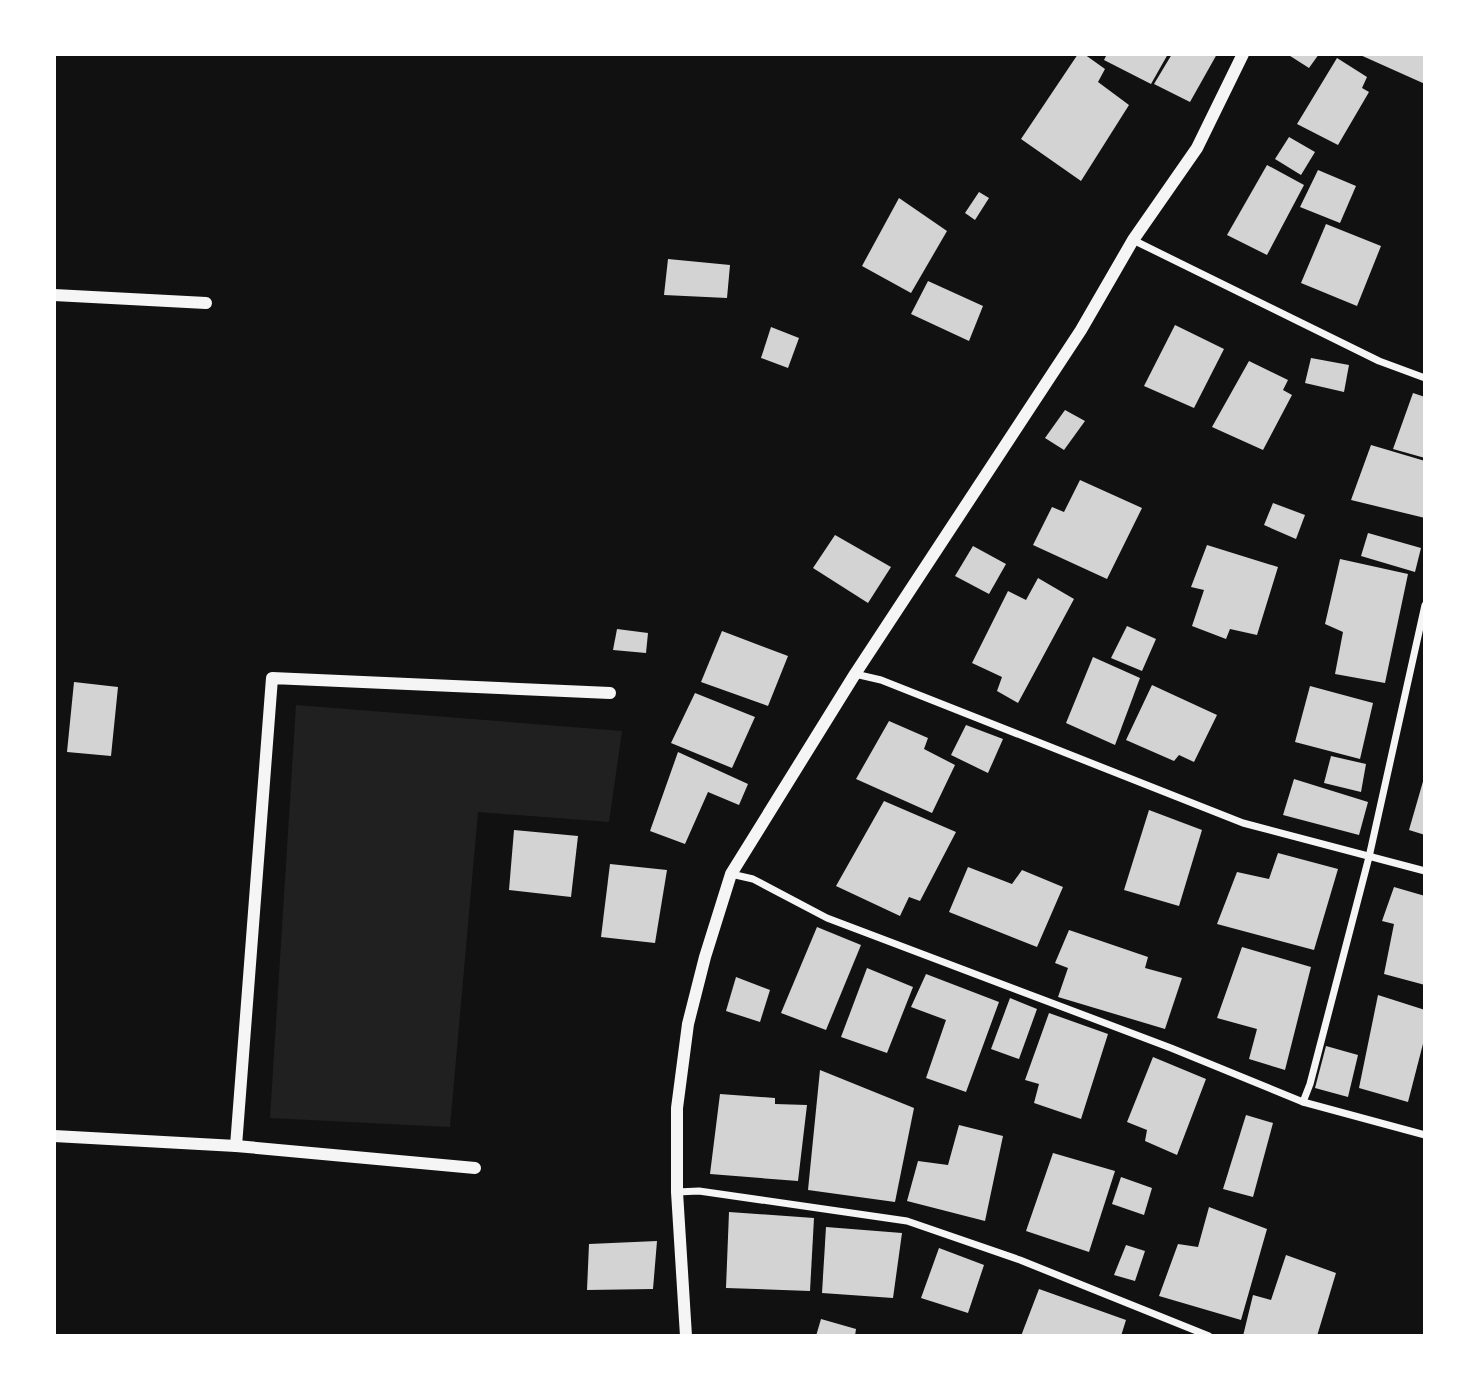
<svg xmlns="http://www.w3.org/2000/svg" width="1479" height="1390" font-family="'Space Grotesk',sans-serif">
  <rect width="100%" height="100%" fill="#111"/>
  <!-- green -->
  <path fill="#202020" d="M296,705L622,731L609,822L478,812L450,1127L270,1118Z"/>
  <!-- building -->
  <g fill="#d3d3d3">
    <path d="M1078,54H1084L1105,69L1098,82L1129,105L1081,181L1021,139Z"/>
    <path d="M1107,54H1168L1151,84L1104,60Z"/>
    <path d="M1172,54H1217L1190,102L1154,84Z"/>
    <path d="M1287,54H1319L1309,68Z"/>
    <path d="M1358,54H1425V84Z"/>
    <path d="M1337,58L1367,77L1362,88L1369,92L1338,145L1297,124Z"/>
    <path d="M1289,137L1315,152L1301,175L1275,159Z"/>
    <path d="M1267,165L1304,185L1267,255L1227,235Z"/>
    <path d="M1318,170L1356,186L1340,223L1300,207Z"/>
    <path d="M979,192L989,198L975,220L965,213Z"/>
    <path d="M899,198L947,231L911,293L862,266Z"/>
    <path d="M1326,224L1381,246L1357,306L1301,283Z"/>
    <path d="M668,259L730,265L727,298L664,295Z"/>
    <path d="M928,281L983,306L969,341L911,314Z"/>
    <path d="M1175,325L1224,349L1194,408L1144,386Z"/>
    <path d="M771,327L799,338L788,368L761,358Z"/>
    <path d="M1311,358L1349,365L1344,392L1305,383Z"/>
    <path d="M1249,361L1288,380L1283,390L1292,395L1263,450L1212,427Z"/>
    <path d="M1413,393L1425,397V458L1393,449Z"/>
    <path d="M1065,410L1085,421L1064,450L1045,438Z"/>
    <path d="M1371,445L1425,461V518L1351,500Z"/>
    <path d="M1080,480L1142,508L1107,579L1033,545L1052,507L1064,512Z"/>
    <path d="M1273,503L1305,515L1296,539L1264,525Z"/>
    <path d="M1368,533L1421,548L1415,572L1361,556Z"/>
    <path d="M835,535L891,567L868,603L813,568Z"/>
    <path d="M1207,545L1278,567L1257,635L1230,629L1226,639L1192,626L1204,590L1191,587Z"/>
    <path d="M973,546L1006,564L989,594L955,576Z"/>
    <path d="M1340,559L1408,574L1385,683L1335,674L1343,632L1325,624Z"/>
    <path d="M1038,578L1074,599L1018,703L997,691L1002,677L972,663L1008,591L1026,600Z"/>
    <path d="M1127,626L1156,639L1142,671L1111,658Z"/>
    <path d="M617,629L648,633L646,653L613,650Z"/>
    <path d="M722,631L788,656L768,706L701,682Z"/>
    <path d="M1093,657L1140,678L1115,745L1066,723Z"/>
    <path d="M74,682L118,687L111,756L67,752Z"/>
    <path d="M1152,685L1217,715L1194,762L1179,755L1174,761L1126,740Z"/>
    <path d="M1310,686L1373,703L1360,759L1295,742Z"/>
    <path d="M695,693L755,717L732,768L671,743Z"/>
    <path d="M889,721L928,738L924,749L955,765L932,813L856,779Z"/>
    <path d="M966,725L1003,739L988,773L951,755Z"/>
    <path d="M678,752L748,784L739,805L708,792L685,844L650,831Z"/>
    <path d="M1331,756L1366,764L1361,792L1324,783Z"/>
    <path d="M1424,778H1425V835L1409,830Z"/>
    <path d="M1294,779L1368,802L1359,835L1283,815Z"/>
    <path d="M884,801L956,832L920,901L909,897L900,916L836,886Z"/>
    <path d="M1149,810L1202,830L1179,906L1124,890Z"/>
    <path d="M514,830L578,836L571,897L509,890Z"/>
    <path d="M1278,853L1338,869L1314,950L1217,924L1237,872L1269,879Z"/>
    <path d="M610,864L667,870L655,943L601,937Z"/>
    <path d="M968,867L1012,884L1022,870L1063,887L1037,947L949,912Z"/>
    <path d="M1394,887L1425,896V985L1384,974L1394,924L1382,921Z"/>
    <path d="M817,927L861,945L826,1030L781,1013Z"/>
    <path d="M1069,930L1148,957L1145,968L1182,978L1165,1029L1058,997L1068,968L1055,963Z"/>
    <path d="M1242,947L1311,967L1285,1070L1249,1059L1257,1029L1217,1018Z"/>
    <path d="M867,968L913,987L887,1053L841,1037Z"/>
    <path d="M926,974L999,1002L966,1092L926,1078L946,1020L911,1007Z"/>
    <path d="M736,977L770,990L760,1022L726,1011Z"/>
    <path d="M1378,995L1425,1010V1036L1408,1102L1359,1088Z"/>
    <path d="M1010,998L1037,1009L1019,1059L991,1049Z"/>
    <path d="M1049,1013L1108,1034L1081,1119L1034,1103L1039,1084L1025,1080Z"/>
    <path d="M1326,1046L1358,1055L1348,1097L1315,1088Z"/>
    <path d="M1153,1057L1206,1079L1177,1155L1145,1141L1147,1130L1127,1122Z"/>
    <path d="M820,1070L914,1108L895,1202L808,1190Z"/>
    <path d="M720,1094L775,1098V1104L807,1105L798,1181L710,1174Z"/>
    <path d="M1246,1115L1273,1123L1253,1197L1223,1189Z"/>
    <path d="M959,1125L1003,1136L985,1221L907,1201L918,1161L948,1165Z"/>
    <path d="M1053,1153L1115,1171L1089,1252L1026,1231Z"/>
    <path d="M1121,1177L1152,1188L1144,1215L1112,1204Z"/>
    <path d="M1209,1207L1267,1229L1241,1320L1159,1296L1178,1244L1198,1247Z"/>
    <path d="M729,1212L814,1218L810,1291L726,1288Z"/>
    <path d="M826,1227L902,1233L893,1298L822,1293Z"/>
    <path d="M657,1241L653,1289L587,1290L589,1244Z"/>
    <path d="M1126,1245L1145,1251L1135,1281L1114,1275Z"/>
    <path d="M939,1248L984,1265L968,1313L921,1298Z"/>
    <path d="M1286,1255L1336,1273L1317,1336H1243L1253,1295L1271,1300Z"/>
    <path d="M1039,1289L1126,1320L1121,1336H1021Z"/>
    <path d="M821,1319L856,1329L855,1336H816Z"/>
  </g>
  <g fill="none" stroke-linecap="round" stroke-linejoin="round">
    <!-- minor -->
    <g stroke="#f5f5f5" stroke-width="7">
      <path d="M1133,240L1379,361L1425,378"/>
      <path d="M855,674L881,680L1243,823L1425,871"/>
      <path d="M731,874L753,879L827,918L1171,1048L1303,1102L1425,1135"/>
      <path d="M1303,1102L1310,1084L1369,857L1425,605"/>
      <path d="M677,1192L699,1191L907,1221L1020,1260L1209,1336"/>
    </g>
    <!-- tertiary -->
    <g stroke="#f5f5f5" stroke-width="12">
      <path d="M54,295L206,303"/>
      <path d="M54,1136L236,1146L475,1168"/>
      <path d="M236,1146L272,678L610,693"/>
      <path d="M686,1336L677,1192V1108L688,1024L705,957L731,874L855,674L1081,330L1133,240L1197,148L1243,54"/>
    </g>
  </g>
  <!-- border -->
  <rect width="1479" height="1390" fill="none" stroke="#ffffff" stroke-width="112"/>
</svg>
